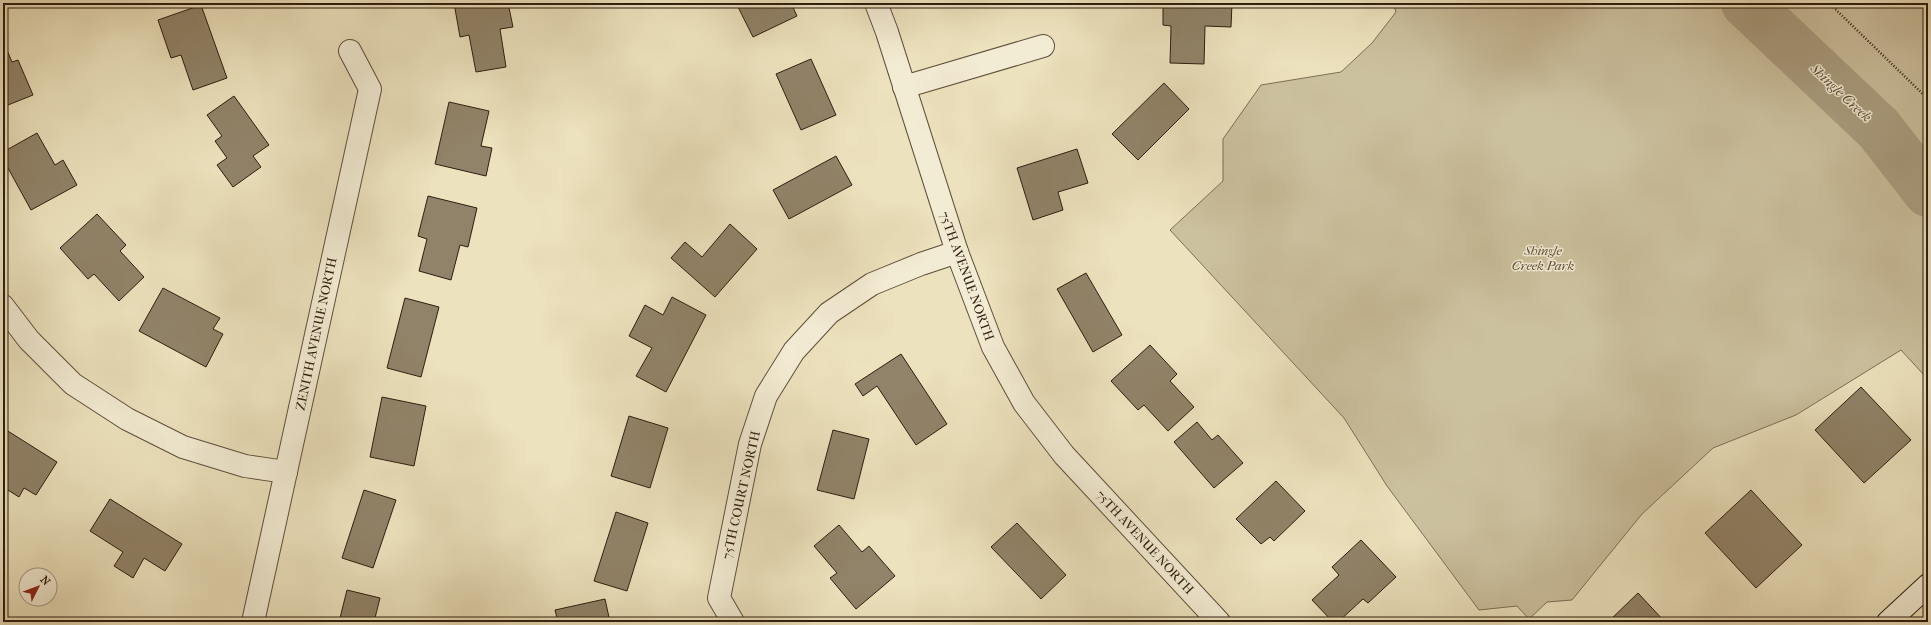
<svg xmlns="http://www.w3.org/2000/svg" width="1931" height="625" font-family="'IM FELL French Canon',serif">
  <rect width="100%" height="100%" fill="#ece2bd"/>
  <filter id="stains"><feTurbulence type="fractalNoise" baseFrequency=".005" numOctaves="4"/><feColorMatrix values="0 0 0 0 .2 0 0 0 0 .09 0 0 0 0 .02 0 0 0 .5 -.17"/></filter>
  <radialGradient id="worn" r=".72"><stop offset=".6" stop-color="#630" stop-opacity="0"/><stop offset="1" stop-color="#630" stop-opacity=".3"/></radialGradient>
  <!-- green -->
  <path fill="#ccc19f" stroke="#7d6f57" d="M1393,3H1928V384L1924,375L1901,350L1796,415L1713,448L1642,514L1572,600L1547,602L1529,619L1517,606L1479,610L1387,486L1344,418L1170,230L1223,181V139L1261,85L1341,72L1372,43L1396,12Z"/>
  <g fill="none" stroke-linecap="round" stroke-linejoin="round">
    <!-- river -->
    <path stroke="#ab9f82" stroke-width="50" d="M1746,3L1879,129L1928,192"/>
  </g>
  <!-- building -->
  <g fill="#918369" stroke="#2e1d0f">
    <path d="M454,3H508L513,27L500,29L506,67L476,72L469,35L460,37Z"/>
    <path d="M736,3H791L797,16L753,37Z"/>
    <path d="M1163,3H1232L1231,27L1205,26L1204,64L1170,63L1171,26L1163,25Z"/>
    <path d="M201,5L227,78L193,90L181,55L171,58L158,20Z"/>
    <path d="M3,41L12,62L18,60L33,95L3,107Z"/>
    <path d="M811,59L836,115L801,130L776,74Z"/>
    <path d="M1164,83L1189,109L1138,160L1112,134Z"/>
    <path d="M234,96L269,145L253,156L261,167L233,187L217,165L227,158L215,141L222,136L207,115Z"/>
    <path d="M449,102L489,111L481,146L492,148L486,176L435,164Z"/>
    <path d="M37,133L55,165L63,160L77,185L31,210L3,159V152Z"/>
    <path d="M1077,149L1088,183L1058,192L1063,210L1033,220L1017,168Z"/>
    <path d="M836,156L852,185L789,219L773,190Z"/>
    <path d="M428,196L477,208L468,247L460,245L451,280L419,271L427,239L418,236Z"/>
    <path d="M97,214L126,245L120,251L144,277L119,301L94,274L88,279L60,248Z"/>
    <path d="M730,224L757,249L715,297L671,258L685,242L702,257Z"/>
    <path d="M1086,273L1122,335L1093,352L1057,289Z"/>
    <path d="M163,288L220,318L213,329L223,334L206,367L139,331Z"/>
    <path d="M672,297L706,315L666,392L636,376L652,348L629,336L645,305L663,315Z"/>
    <path d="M405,298L439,307L421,377L387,368Z"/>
    <path d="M1150,345L1177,374L1170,381L1194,407L1168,431L1144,405L1138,410L1111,381Z"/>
    <path d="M901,354L947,424L916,445L877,386L863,396L855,384Z"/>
    <path d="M1861,387L1911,440L1864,483L1815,430Z"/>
    <path d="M382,397L426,406L414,466L370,457Z"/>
    <path d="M629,416L668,428L650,488L611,476Z"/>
    <path d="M1197,422L1212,440L1218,435L1243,463L1214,488L1174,442Z"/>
    <path d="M3,428L57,462L36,495L24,488L19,497L3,487Z"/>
    <path d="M833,430L869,439L854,499L817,490Z"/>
    <path d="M1276,481L1305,511L1274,541L1270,537L1261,544L1236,519Z"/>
    <path d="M364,490L396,500L373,568L342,558Z"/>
    <path d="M1751,490L1802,545L1756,588L1705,533Z"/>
    <path d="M110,499L182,544L165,571L144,558L133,578L114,566L123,552L90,531Z"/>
    <path d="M616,512L648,523L627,591L594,581Z"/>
    <path d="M1017,523L1066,575L1041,599L991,547Z"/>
    <path d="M839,525L862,552L869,546L895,576L856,609L830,578L837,573L814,546Z"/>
    <path d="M1361,540L1396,577L1368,603L1363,599L1338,622H1333L1312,600L1339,575L1332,567Z"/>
    <path d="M347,590L380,598L374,622H339Z"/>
    <path d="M1638,593L1665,622H1608Z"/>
    <path d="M605,599L610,622H558L555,610Z"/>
  </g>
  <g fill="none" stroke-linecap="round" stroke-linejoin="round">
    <defs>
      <g id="street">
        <path d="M876,3L887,32L957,252L993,347L1024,403L1064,455L1219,622"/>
        <path d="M904,87L1043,46"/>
        <path d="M3,306L29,340L73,384L127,419L183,447L245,466L286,472"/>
        <path d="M253,622L370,89L350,51"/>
        <path d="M733,622L719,598L750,444L766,396L794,351L829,313L872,284L921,264L957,252"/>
      </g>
      <path id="secondary" d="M1888,622L1928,585"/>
    </defs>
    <!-- street casing -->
    <use href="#street" stroke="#5e4e3a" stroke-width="24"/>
    <!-- secondary casing -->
    <use href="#secondary" stroke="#2e1d0f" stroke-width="24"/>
    <!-- path -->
    <path stroke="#2e1d0f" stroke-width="2.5" stroke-dasharray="1 2" stroke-linecap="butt" d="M1829,3L1928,99"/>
    <!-- street -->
    <use href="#street" stroke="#f3ecd4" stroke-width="22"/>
    <!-- secondary -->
    <use href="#secondary" stroke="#f3ecd4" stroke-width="22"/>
  </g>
  <g text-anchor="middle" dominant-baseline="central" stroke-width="3" stroke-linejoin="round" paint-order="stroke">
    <!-- park labels -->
    <g font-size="13" font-style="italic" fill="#5d4e3a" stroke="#f3ecd4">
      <text x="1543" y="250">Shingle<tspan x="1543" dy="15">Creek Park</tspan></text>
    </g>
    <!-- street labels -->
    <g font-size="13" fill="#2e1d0f" stroke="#f3ecd4">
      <text transform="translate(967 276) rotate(70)">75TH AVENUE NORTH</text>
      <text transform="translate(316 334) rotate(-78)">ZENITH AVENUE NORTH</text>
      <text transform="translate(741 495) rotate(-77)">75TH COURT NORTH</text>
      <text transform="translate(1145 542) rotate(47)">75TH AVENUE NORTH</text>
    </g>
    <!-- water labels -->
    <g font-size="14" font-style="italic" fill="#5a4a37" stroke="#f3ecd4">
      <text transform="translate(1841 93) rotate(43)">Shingle Creek</text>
    </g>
  </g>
  <!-- margin -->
  <rect width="1931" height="625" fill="none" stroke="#ece2bd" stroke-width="16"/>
  <rect x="4" y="4" width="1923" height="617" fill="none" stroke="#2e1d0f" stroke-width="2"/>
  <rect x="8" y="8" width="1915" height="609" fill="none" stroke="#2e1d0f"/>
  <!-- north arrow -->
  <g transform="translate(38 587) rotate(48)"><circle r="19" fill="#f3ecd4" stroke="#a49985"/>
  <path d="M0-3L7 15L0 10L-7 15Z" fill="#8f2418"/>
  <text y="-6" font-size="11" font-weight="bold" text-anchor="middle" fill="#2e1d0f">N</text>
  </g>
  <rect width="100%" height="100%" filter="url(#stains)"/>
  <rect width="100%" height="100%" fill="url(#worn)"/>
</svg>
